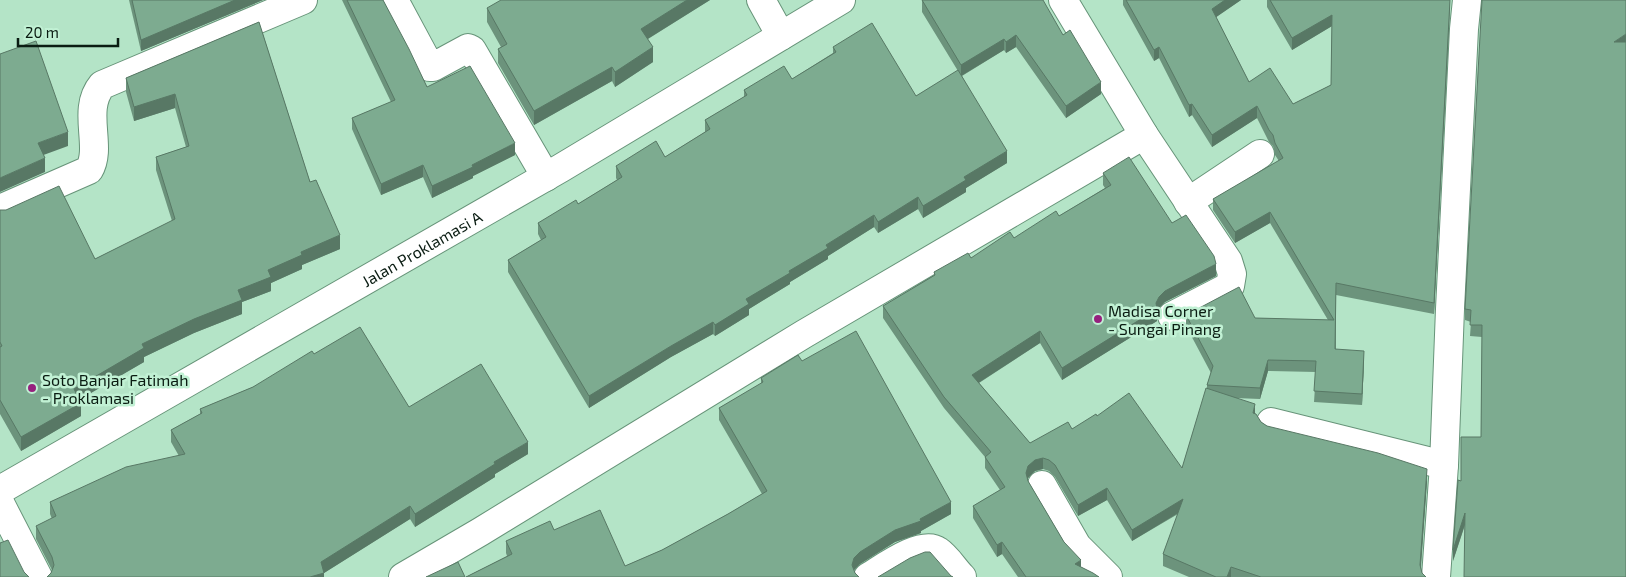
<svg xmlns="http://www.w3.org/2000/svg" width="1626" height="577" font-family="'Exo 2',sans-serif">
  <rect width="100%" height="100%" fill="#b4e4c7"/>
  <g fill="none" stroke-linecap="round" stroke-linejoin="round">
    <defs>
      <g id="minor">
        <path d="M394,0L430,67H433L468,48L472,50L546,177"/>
        <path d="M761,0L781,36"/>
        <path d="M1144,135L1228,261L1232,274L1230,286L1172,316"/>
        <path d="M1188,202L1260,154"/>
        <path d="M0,209L89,170C103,147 81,110 102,85L303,0"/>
        <path d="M1271,422L1444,465"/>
        <path d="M1042,485L1077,546L1108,577"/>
        <path id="s1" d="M0,490L561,168L841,0"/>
        <path d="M0,503L38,577"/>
        <path d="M403,577L480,532L804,334L1144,135L1063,0"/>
        <path d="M868,577C883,568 922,539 938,551C947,557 954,569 962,577"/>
        <path d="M1436,577L1444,465L1450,309L1464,29L1467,0"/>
      </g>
    </defs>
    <!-- minor casing -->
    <use href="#minor" stroke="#679479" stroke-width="30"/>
    <!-- minor -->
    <use href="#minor" stroke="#fff" stroke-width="28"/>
  </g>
  <!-- wall -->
  <g fill="#6c937c">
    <path d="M129,0H263L141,51Z"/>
    <path d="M342,0H383L427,87L515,155L473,176V178L432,198L423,177L381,195L352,129V118L391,102Z"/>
    <path d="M710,0L648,39L653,62L615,87L612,81L534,125L498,63V49L501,47L487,22V8Z"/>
    <path d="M922,0L1063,35L1101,94L1066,118L1016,47L1006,53L1004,50L962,76L1007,163L966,188V192L923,218L918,209L878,233L874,227L828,256V259L790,282V284L749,309V315L715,336L713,334L671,357L589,408L508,272V260L541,240L538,234V223L578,204L617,180L616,178V166L665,157L705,132V120L744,97V90L792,79L833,53V47L916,96L958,71L922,12Z"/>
    <path d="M1123,0H1241L1216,17L1249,82L1293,104L1331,85L1332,26L1292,50L1267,7V0H1450L1434,314L1336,295V349L1364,362L1362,405L1314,402L1316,372L1268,371L1260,399L1235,398L1255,414L1261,422L1267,426L1427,481L1421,568L1422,573L1426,577H1189L1163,566V554L1178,514L1132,541L1107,500L1078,516L1055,477L1049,471L1043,469L1035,471L1028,478V481L1064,542L1081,567L1099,577H1018L1002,554L997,557L973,518V506L1000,490L985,468V457L944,408L883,318V306L934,275V272L971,258L1014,238L1059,216L1105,188L1103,185V173L1172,223L1216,276L1165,302L1159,308L1157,312V321L1062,380L1040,343L979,383L1030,443L1072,429L1097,416L1182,468L1207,388V385L1211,373L1186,326V315L1255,318L1328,320L1270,223L1235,243L1213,210V199L1279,161L1275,155L1273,146L1269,142L1257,118L1212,147L1192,115L1189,117L1159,58L1154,61L1123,5Z"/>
    <path d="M1626,0L1465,525L1453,561L1461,481L1481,437L1482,337L1470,336L1471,322L1465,320V309Z"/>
    <path d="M259,22L310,182L340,249L302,265V269L271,283V291L242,302V314L194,333L144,357V362L79,399L81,416L21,451L0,414V210L95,259L172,221L156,170V157L186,147L175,108L134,121L126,92V78Z"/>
    <path d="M314,354L409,407L528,454L495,474V477L415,527L410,519L324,573V577L51,573L52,570L36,539V526L52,519L50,514V502L179,456L171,442V430L200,414V409L253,387Z"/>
    <path d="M802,361L951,514L921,531V533L895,542L860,564L854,570L855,573L466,577L507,556L506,553V541L554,530L625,566L662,550L728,514L762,494L719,420V408L761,384V378Z"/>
  </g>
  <!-- shaded-wall -->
  <g fill="#587865">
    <path d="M235,0H263L141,51V40Z"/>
    <path d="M687,0H710L641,43V29Z"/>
    <path d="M1225,0H1241L1212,20V9Z"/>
    <path d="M1450,0V8L1434,314V303Z"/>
    <path d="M1332,15V26L1292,50V38Z"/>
    <path d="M1626,34V46L1614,42Z"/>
    <path d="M1016,35V47L1006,53V42Z"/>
    <path d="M1004,39V50L961,76V65Z"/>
    <path d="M653,47V62L615,87V72Z"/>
    <path d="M1159,47V58L1154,61V50Z"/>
    <path d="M612,67V81L534,125V111Z"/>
    <path d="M1101,82V94L1066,118V106Z"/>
    <path d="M175,94V108L134,121V107Z"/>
    <path d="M1192,104V115L1189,117V105Z"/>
    <path d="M1257,106V118L1212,147V135Z"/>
    <path d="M68,132V146L38,157V143Z"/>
    <path d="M515,143V155L473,176V178L432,198V186L472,165Z"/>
    <path d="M1007,151V163L966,188V192L923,218V206L964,177Z"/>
    <path d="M45,158V172L0,192V178Z"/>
    <path d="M423,165V177L381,195V184Z"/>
    <path d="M918,197V209L878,233V222Z"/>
    <path d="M1270,212V223L1235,243V232Z"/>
    <path d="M874,215V227L828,256V259L790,282V284L749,309V315L715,336V325L746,299L789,271L826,245Z"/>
    <path d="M340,235V249L302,265V269L271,283V291L242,302V314L194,333L144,357V362L74,403V389L142,344L238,290L268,270L301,252Z"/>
    <path d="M1216,264V276L1165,302L1159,308L1157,312V321L1062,380V368L1159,297L1165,291Z"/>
    <path d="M713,322V334L671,357L589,408V396L671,346Z"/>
    <path d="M1040,331V343L972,387V375Z"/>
    <path d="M1364,351V362L1362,405V394Z"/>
    <path d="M1268,360V371L1260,399V388Z"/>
    <path d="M81,403V416L21,451V437Z"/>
    <path d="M1255,404V416L1253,413Z"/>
    <path d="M528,442V454L495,474V477L415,527V514L494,462Z"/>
    <path d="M1043,458V469L1035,471L1028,478L1026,484V473L1028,466L1035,460Z"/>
    <path d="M1427,469V481L1420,576V565Z"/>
    <path d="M1107,488V500L1078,516V505Z"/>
    <path d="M1183,499V510L1132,541V530Z"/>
    <path d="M951,502V514L921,531V533L895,542L860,564L854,570L852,565L854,558L860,552L895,530L920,519Z"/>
    <path d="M410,506V519L324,573V577H310L321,562Z"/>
    <path d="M1465,513V524L1453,561V550Z"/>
    <path d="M1002,542V554L997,557V545Z"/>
    <path d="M1081,560V572L1075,564Z"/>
    <path d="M1231,567V577H1227Z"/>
  </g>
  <!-- building -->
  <g fill="#7dab90" stroke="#587865">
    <path d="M132,0H235L141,40Z"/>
    <path d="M347,0H383L409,49L427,87L470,66L515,143L472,165L473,167L432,186L423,165L381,184L352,118L395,100Z"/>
    <path d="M501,0H687L641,29L653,47L615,72L612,67L534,111L498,49L507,44L487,8Z"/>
    <path d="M922,0H1043L1063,35L1070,30L1101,82L1066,106L1016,35L1006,42L1004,39L961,65Z"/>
    <path d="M1126,0H1225L1212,9L1249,82L1270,68L1293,104L1331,85L1332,15L1292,38L1270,0H1450L1434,303L1336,283L1335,349L1364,351L1362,394L1314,391L1316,361L1268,360L1260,388L1207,385L1213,366L1186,315L1239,287L1255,318L1334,320L1270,212L1235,232L1213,199L1283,158L1275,143L1273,135L1269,130L1257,106L1212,135L1192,104L1189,105L1159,47L1154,50Z"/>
    <path d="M1482,0H1626V34L1614,42H1626V577H1464L1465,513L1453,550L1458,480L1461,481V437H1481L1482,325H1470L1471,310L1465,309Z"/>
    <path d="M259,22L310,182L316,180L340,235L301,252L302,255L268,270L271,277L238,290L242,300L194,319L142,344L144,348L74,389L81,403L21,437L0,400V347L2,346L0,342V210H6L59,186L95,259L175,219L156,157L189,146L175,94L134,107L126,78Z"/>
    <path d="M872,23L916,96L958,70L1007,151L964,177L966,180L923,206L918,197L878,222L874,215L826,245L828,248L789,271L790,273L746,299L749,304L715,325L713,322L671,346L589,396L508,260L546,237L538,223L576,200L578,204L622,177L616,166L656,141L665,157L710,129L705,120L747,95L744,90L784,66L792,79L836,52L833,47Z"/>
    <path d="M36,41L68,132L38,143L45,158L0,178V54Z"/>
    <path d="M1129,157L1172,223L1186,215L1214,256L1216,264L1165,291L1159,297L1156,303L1157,309L1062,368L1040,331L972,375L1030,443L1068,422L1072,429L1096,414L1097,416L1129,393L1182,468L1206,388L1255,404L1253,413L1256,414L1261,422L1267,426L1378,453L1427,469L1420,565L1422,573L1426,577H1261L1231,567L1227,577H1216L1163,554L1183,499L1132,530L1107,488L1078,505L1055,465L1049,460L1043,458L1035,460L1028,466L1026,473L1028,481L1064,542L1081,560L1075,564L1093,573L1099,577H1026L1002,542L997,545L973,506L1005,487L985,457L991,452L944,397L883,306L935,275L934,272L968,253L971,258L1010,232L1014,238L1056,211L1059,216L1111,185L1103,173Z"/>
    <path d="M360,327L409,407L481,364L528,442L494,462L495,464L415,514L410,506L321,562L324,573L310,577H47L51,573L54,565L52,557L36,526L56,516L50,502L126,467L185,454L171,430L202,413L200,409L253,387L312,351L314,354Z"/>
    <path d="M856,331L951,502L920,519L921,521L895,530L860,552L854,558L852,565L855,573L859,577H466L512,554L506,541L550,521L554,530L600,510L625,566L662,550L728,514L767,491L719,408L763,382L761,378L798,355L802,361Z"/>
    <path d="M8,540L24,572L29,577H0V543Z"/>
    <path d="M925,552H930L951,576L953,577H878L910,558Z"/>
    <path d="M458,562L465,577H426Z"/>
  </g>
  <!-- markers -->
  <g fill="#96217e" stroke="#c1f1d4" stroke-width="2">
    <circle cx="1098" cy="319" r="5"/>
    <circle cx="32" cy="388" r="5"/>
  </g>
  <g text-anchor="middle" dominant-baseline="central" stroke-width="5" stroke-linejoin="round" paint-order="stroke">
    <!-- street labels -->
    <g font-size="16" fill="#0a1c12" stroke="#c1f1d4">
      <text stroke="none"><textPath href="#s1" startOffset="486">Jalan Proklamasi A</textPath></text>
    </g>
    <!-- poi labels -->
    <g font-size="16" fill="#0a1c12" stroke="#c1f1d4" text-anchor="start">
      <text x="1108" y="310">Madisa Corner<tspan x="1108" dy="18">- Sungai Pinang</tspan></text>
      <text x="42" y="379">Soto Banjar Fatimah<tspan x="42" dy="18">- Proklamasi</tspan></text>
    </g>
  </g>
  <!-- scale -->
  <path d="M18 38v8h100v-8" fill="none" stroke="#0a1c12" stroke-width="2.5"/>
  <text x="25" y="38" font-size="15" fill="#0a1c12" stroke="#c1f1d4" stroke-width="4" paint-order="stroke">20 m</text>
</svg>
